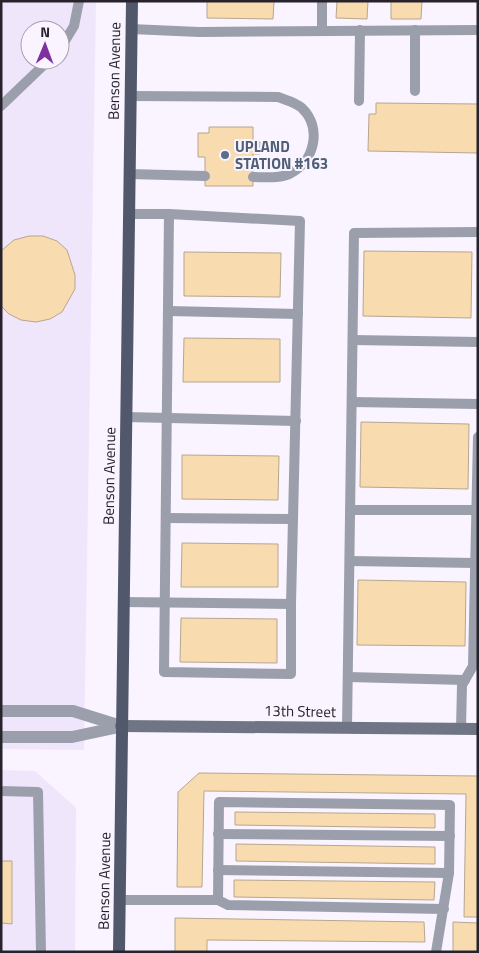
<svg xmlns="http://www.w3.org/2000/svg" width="479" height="953" font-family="'Titillium Web',sans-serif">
  <rect width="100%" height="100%" fill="#f9f4ff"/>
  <!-- built -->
  <g fill="#f0e6fb" fill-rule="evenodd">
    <path d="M1,1H96L84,750L1,749ZM30,30H60V60H30Z"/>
    <path d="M1,770L35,771L76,808L75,952H1Z"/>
  </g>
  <!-- building -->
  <g fill="#f9dbb0" stroke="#b7a68e">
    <path d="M207,1H274L273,19L207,18Z"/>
    <path d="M337,1H368L367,19L336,18Z"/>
    <path d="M391,1H422L421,19H391Z"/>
    <path d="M376,103L478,104V153L368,151L369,114H376Z"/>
    <path d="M209,127H253V142H260V154H253V186H205V157H198V133H209Z"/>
    <path d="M29,236H43L57,241L67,250L75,275V289L62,312L50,319L36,322L21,320L9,314L1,306V251L14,240Z"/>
    <path d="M364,251L472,252L471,318L363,316Z"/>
    <path d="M184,252L281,253L280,297L184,296Z"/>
    <path d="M184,338L280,339V382H183Z"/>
    <path d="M361,422L469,424L468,489L360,487Z"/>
    <path d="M182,455L279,456L278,500L182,499Z"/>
    <path d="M182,543L278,544V587H181Z"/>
    <path d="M358,580L466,582L465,646L357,645Z"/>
    <path d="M181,618L277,619V663L180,662Z"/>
    <path d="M199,773L478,776V917H464L466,794L204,791L202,887H177L178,792Z"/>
    <path d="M235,812L435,814V828L235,825Z"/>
    <path d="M236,844L435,847V864L236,861Z"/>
    <path d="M1,861H12V924L1,923Z"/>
    <path d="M234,880L435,882L434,900L234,897Z"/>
    <path d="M175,918L424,922L425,942L207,940V952H175Z"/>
    <path d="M453,922L478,923V952H453Z"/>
  </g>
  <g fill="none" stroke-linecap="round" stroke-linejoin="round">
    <!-- lane -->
    <g stroke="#9b9fab" stroke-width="10">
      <path d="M131,29L199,32L478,30"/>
      <path d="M322,31V1"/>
      <path d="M60,49L74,26L79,1"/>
      <path d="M415,91V30"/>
      <path d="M130,96L278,97C286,100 295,102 302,108C322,127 315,161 291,173C280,179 265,177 253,177"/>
      <path d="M359,101L360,30"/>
      <path d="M1,106L49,60"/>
      <path d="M129,174L205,176"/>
      <path d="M169,214L164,672L291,674V604"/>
      <path d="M169,311L298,314"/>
      <path d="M353,340L478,342"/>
      <path d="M352,402L478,404"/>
      <path d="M126,417L296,421"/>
      <path d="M350,510H476"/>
      <path d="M166,518L293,519"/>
      <path d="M350,561L475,563"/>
      <path d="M123,602L291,604L300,221L169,214H129"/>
      <path d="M348,677L465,680"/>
      <path d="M347,728L354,233L478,232"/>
      <path d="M461,729L462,685L473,666L478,437"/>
      <path d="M1,791L38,792L41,952"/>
      <path d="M218,834L450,836"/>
      <path d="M218,870L449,873"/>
      <path d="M120,900H218"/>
      <path d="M436,952L449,873L450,805L219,802L218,900L228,905L444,909"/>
    </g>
    <!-- street -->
    <g stroke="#9b9fab" stroke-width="12">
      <path d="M1,711H73L121,726"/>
      <path d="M1,737H72L119,727"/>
    </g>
    <!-- secondary -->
    <path stroke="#707586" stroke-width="12" d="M121,726L478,729"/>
    <!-- primary -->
    <path stroke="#52586c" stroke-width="12" d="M119,952L132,1"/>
  </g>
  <!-- markers -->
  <circle fill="#5c6f8a" stroke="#f9f4ff" stroke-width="2" cx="225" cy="155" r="5"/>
  <g text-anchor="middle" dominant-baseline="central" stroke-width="4" stroke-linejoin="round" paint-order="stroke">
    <!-- street labels -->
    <g font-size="15" fill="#27222c" stroke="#f9f4ff">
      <text transform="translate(114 71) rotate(-89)">Benson Avenue</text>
      <text transform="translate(109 476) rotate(-89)">Benson Avenue</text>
      <text transform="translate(300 711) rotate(1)">13th Street</text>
      <text transform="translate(104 881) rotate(-89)">Benson Avenue</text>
    </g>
    <!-- service labels -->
    <g font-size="15" font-weight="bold" fill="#4e5e75" stroke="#f9f4ff" text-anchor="start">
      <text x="235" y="146">UPLAND<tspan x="235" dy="17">STATION #163</tspan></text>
    </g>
  </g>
  <!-- border -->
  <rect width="479" height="953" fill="none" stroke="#27222c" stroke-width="5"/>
  <!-- north arrow -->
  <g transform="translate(45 45) rotate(1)"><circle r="24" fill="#f9f4ff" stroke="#a5a0ab"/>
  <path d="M0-4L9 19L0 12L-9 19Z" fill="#7e30a1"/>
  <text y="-8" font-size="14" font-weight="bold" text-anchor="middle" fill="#27222c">N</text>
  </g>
</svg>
